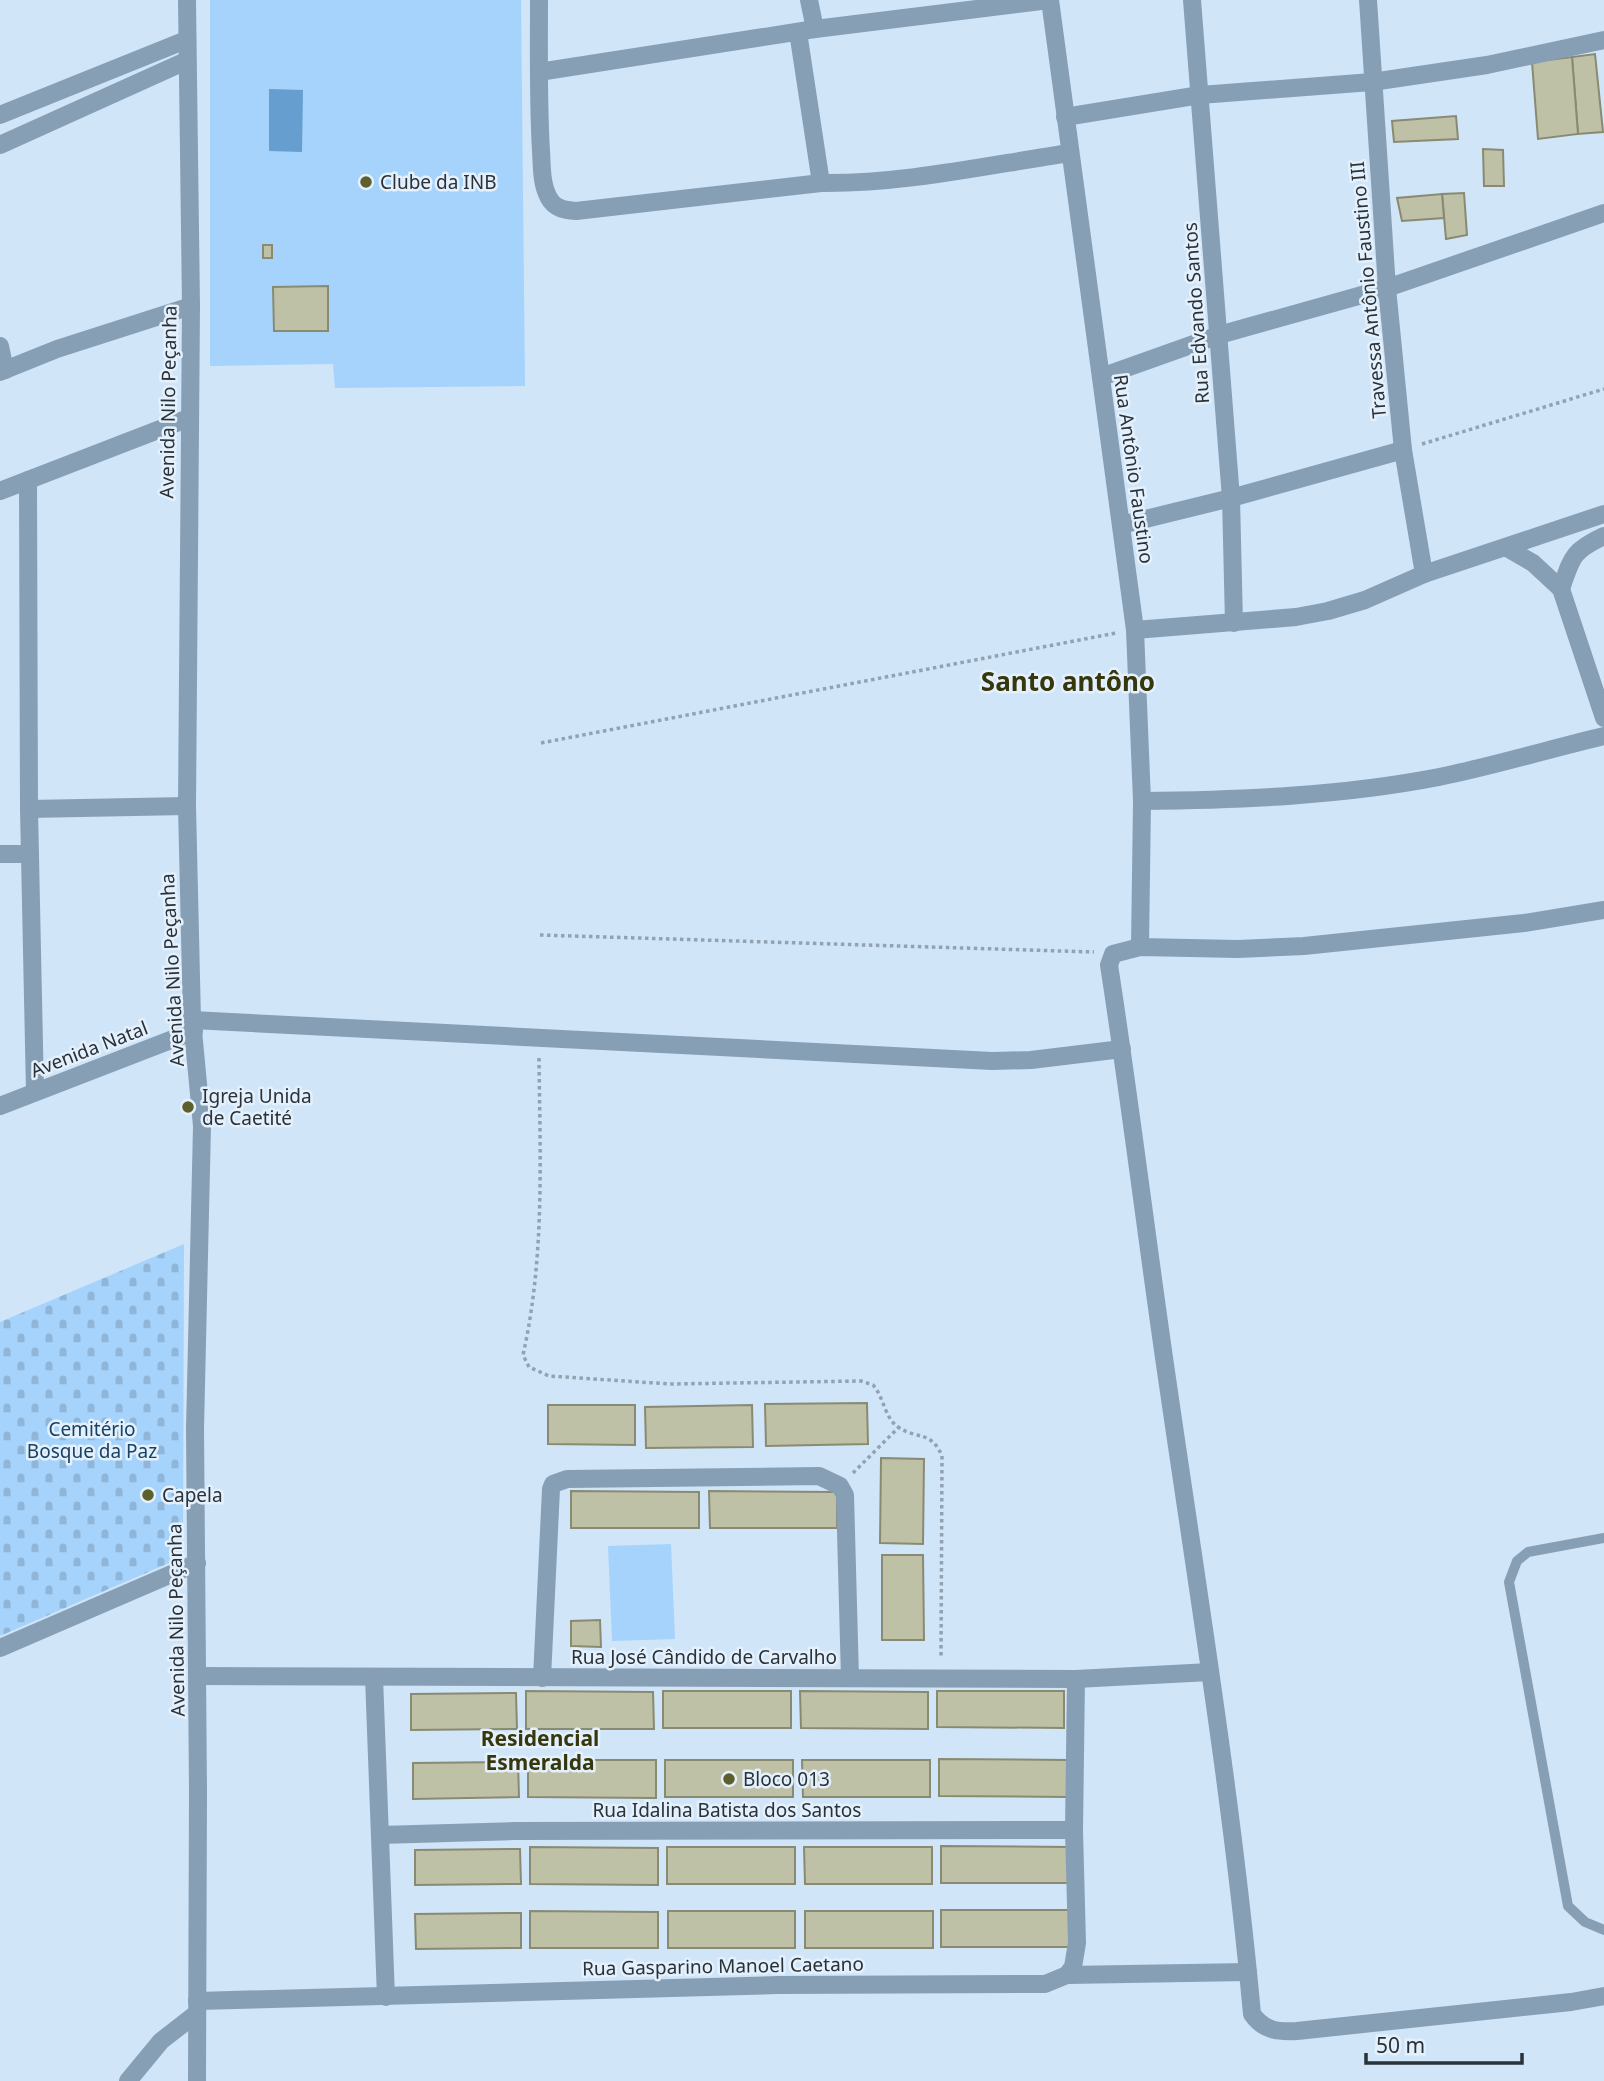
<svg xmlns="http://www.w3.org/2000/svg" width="1604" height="2081" font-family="'Noto Sans',sans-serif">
  <defs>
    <pattern id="cemetery-stones" width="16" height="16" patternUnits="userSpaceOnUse" patternTransform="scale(1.75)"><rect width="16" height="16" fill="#a6d3fb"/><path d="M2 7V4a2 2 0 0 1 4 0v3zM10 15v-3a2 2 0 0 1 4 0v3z" fill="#8fb6d8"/></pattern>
  </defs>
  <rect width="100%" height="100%" fill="#d0e5f8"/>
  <!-- grass -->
  <g fill="#a6d3fb">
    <path d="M210,0H521L525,386L335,388L333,364L210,366Z"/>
    <path d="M671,1544L675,1639L612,1641L608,1546Z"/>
  </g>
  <!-- cemetery -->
  <path fill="url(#cemetery-stones)" d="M184,1244L183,1557L0,1636V1322Z"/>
  <!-- water -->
  <path fill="#669ecf" d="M269,89L303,90L302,152L269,151Z"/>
  <!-- building -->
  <g fill="#bfc1a7" stroke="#898a72" stroke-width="2">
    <path d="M1595,54L1603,132L1578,134L1572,57Z"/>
    <path d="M1572,57L1578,134L1538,139L1532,62Z"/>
    <path d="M1456,116L1458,139L1394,142L1392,121Z"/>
    <path d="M1483,149L1503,150L1504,186H1484Z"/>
    <path d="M1464,193L1467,235L1446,239L1442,194Z"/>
    <path d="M1442,194L1444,218L1402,221L1397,198Z"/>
    <rect x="263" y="245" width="9" height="13"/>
    <path d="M328,286V331H274L273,287Z"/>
    <path d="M867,1403L868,1444L766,1446L765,1404Z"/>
    <path d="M548,1405H635V1445L548,1444Z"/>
    <path d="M752,1405L753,1447L646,1448L645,1407Z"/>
    <path d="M881,1458L924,1459L923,1544L880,1543Z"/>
    <path d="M571,1491L699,1492V1528H571Z"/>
    <path d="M709,1491L837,1492V1528H710Z"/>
    <path d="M882,1555H923L924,1640H882Z"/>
    <path d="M600,1620L601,1647L571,1646V1621Z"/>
    <path d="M526,1691L653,1692L654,1729H526Z"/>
    <rect x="663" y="1691" width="128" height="37"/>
    <path d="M800,1691L928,1692V1729L801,1728Z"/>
    <path d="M937,1691H1064V1728L937,1727Z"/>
    <path d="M516,1693L517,1729L411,1730V1694Z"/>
    <path d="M939,1759L1067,1760V1797L939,1796Z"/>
    <path d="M528,1760H656V1798L528,1797Z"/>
    <rect x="665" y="1760" width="128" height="37"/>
    <path d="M802,1760H930V1797H803Z"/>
    <path d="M518,1762L519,1797L413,1799V1763Z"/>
    <path d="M941,1846L1069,1847L1068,1883H941Z"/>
    <path d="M530,1847L658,1848V1885L530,1884Z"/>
    <rect x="667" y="1847" width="128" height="37"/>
    <path d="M804,1847H932V1884H805Z"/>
    <path d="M520,1849L521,1884L415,1885V1850Z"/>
    <rect x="941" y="1910" width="128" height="37"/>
    <path d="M530,1911L658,1912V1948H530Z"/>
    <rect x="668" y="1911" width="127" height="37"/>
    <rect x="805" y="1911" width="128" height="37"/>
    <path d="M521,1913V1948L416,1949L415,1914Z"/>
  </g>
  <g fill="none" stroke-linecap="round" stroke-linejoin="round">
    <!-- path -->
    <g stroke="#92a2b1" stroke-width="3.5" stroke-dasharray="3.5 3.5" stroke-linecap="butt">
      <path d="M1422,444L1604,389"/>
      <path d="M541,743L1116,633"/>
      <path d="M540,935L1094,952"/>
      <path d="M539,1058C540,1157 545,1257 523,1355L529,1367L549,1376L670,1384L861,1381L873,1385C884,1397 884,1417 898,1427C917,1440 931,1430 942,1456L941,1659"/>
      <path d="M853,1473L899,1427"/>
    </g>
    <!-- lane -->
    <path stroke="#879fb5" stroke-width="10" d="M1604,1538L1528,1552L1517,1561L1509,1582L1568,1906L1585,1922L1604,1930"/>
    <!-- street -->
    <g stroke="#879fb5" stroke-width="18">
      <path d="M187,0L191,306L187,806L192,1020L202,1126L195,1429L198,1792L197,2081"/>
      <path d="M539,0C539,50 538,101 541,151C542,166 541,184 549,198C555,209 565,210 576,211L821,183C904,184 988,165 1070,153"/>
      <path d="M809,0L815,29"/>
      <path d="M1050,0L1135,630L1142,801L1140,947"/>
      <path d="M1192,0L1231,498L1234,623"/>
      <path d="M1368,0L1387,288L1403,450L1424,574"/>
      <path d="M798,32L821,183"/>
      <path d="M539,72L815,29L1049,0"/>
      <path d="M0,115L186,40"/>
      <path d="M1065,117L1200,95L1372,82L1487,65L1604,40"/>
      <path d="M0,145L186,61"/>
      <path d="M0,346L5,370"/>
      <path d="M0,372L57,349L191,306"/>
      <path d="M1101,377L1219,335L1387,288L1604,213"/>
      <path d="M28,480L29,809L35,1092"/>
      <path d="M0,491L189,418"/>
      <path d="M1121,525L1231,498L1403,450"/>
      <path d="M1507,548L1533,563L1561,589L1604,718"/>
      <path d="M1561,589C1572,557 1572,551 1604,536"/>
      <path d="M1135,630L1296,617L1328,611L1365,600L1424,574L1604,514"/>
      <path d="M1142,801C1241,800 1341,796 1439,777C1494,766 1549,749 1604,736"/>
      <path d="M29,809L187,806"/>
      <path d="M0,854H30"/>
      <path d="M1604,910L1524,923L1304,946L1238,949L1140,947L1113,954L1109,965C1131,1107 1148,1250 1169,1392C1199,1599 1233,1806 1252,2014C1264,2031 1278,2032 1297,2031L1571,2002L1604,1996"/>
      <path d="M192,1020L992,1061L1031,1060L1122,1049"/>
      <path d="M0,1106L194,1031"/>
      <path d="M0,1648L197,1563"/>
      <path d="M198,1676L1076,1679L1210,1672"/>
      <path d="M374,1677L386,1997"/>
      <path d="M542,1678L551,1489L553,1484L567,1479L819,1476L840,1486L845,1495L850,1678"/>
      <path d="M380,1835L515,1831L1074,1830"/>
      <path d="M1067,1975L1073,1967L1077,1943L1074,1830L1076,1679"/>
      <path d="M197,2001L778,1985L1045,1984L1067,1975L1248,1972"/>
      <path d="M128,2081L161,2041L197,2013"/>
    </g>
  </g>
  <!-- markers -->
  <g fill="#5d5f2c" stroke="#e4f1fd" stroke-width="2.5">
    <circle cx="366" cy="182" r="7"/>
    <circle cx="188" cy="1107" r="7"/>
    <circle cx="148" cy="1495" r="7"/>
    <circle cx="729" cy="1779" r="7"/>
  </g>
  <g text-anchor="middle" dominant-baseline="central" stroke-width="5" stroke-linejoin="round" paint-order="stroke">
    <!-- poi labels -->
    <g font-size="19" fill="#293139" stroke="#e4f1fd" text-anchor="start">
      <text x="380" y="182">Clube da INB</text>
      <text x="202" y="1096">Igreja Unida<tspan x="202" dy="22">de Caetité</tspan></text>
      <text x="162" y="1495">Capela</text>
      <text x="743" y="1779">Bloco 013</text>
    </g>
    <!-- street labels -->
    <g font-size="19" fill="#293139" stroke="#e4f1fd">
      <text transform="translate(1368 290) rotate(-95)">Travessa Antônio Faustino III</text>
      <text transform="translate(1196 313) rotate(-94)">Rua Edvando Santos</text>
      <text transform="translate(168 402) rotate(-89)">Avenida Nilo Peçanha</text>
      <text transform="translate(1134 469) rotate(82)">Rua Antônio Faustino</text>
      <text transform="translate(172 970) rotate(-93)">Avenida Nilo Peçanha</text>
      <text transform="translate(89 1049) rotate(-21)">Avenida Natal</text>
      <text transform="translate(176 1620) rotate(-91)">Avenida Nilo Peçanha</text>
      <text x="704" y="1657">Rua José Cândido de Carvalho</text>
      <text x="727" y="1810">Rua Idalina Batista dos Santos</text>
      <text transform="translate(723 1966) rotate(-1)">Rua Gasparino Manoel Caetano</text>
    </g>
    <!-- park labels -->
    <g font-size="19" fill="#174263" stroke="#e4f1fd">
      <text x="92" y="1429">Cemitério<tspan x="92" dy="22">Bosque da Paz</tspan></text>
    </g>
    <!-- neighbourhood labels -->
    <g font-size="21" font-weight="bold" fill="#37370e" stroke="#e4f1fd">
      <text x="540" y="1738">Residencial<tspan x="540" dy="24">Esmeralda</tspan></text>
    </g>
    <!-- district labels -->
    <g font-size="26" font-weight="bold" fill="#37370e" stroke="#e4f1fd">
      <text x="1068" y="681">Santo antôno</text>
    </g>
  </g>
  <!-- scale -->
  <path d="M1366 2053v10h156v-10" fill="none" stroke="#293139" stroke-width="3.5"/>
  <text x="1376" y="2053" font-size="21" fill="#293139" stroke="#e4f1fd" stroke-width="5" paint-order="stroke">50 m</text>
</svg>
